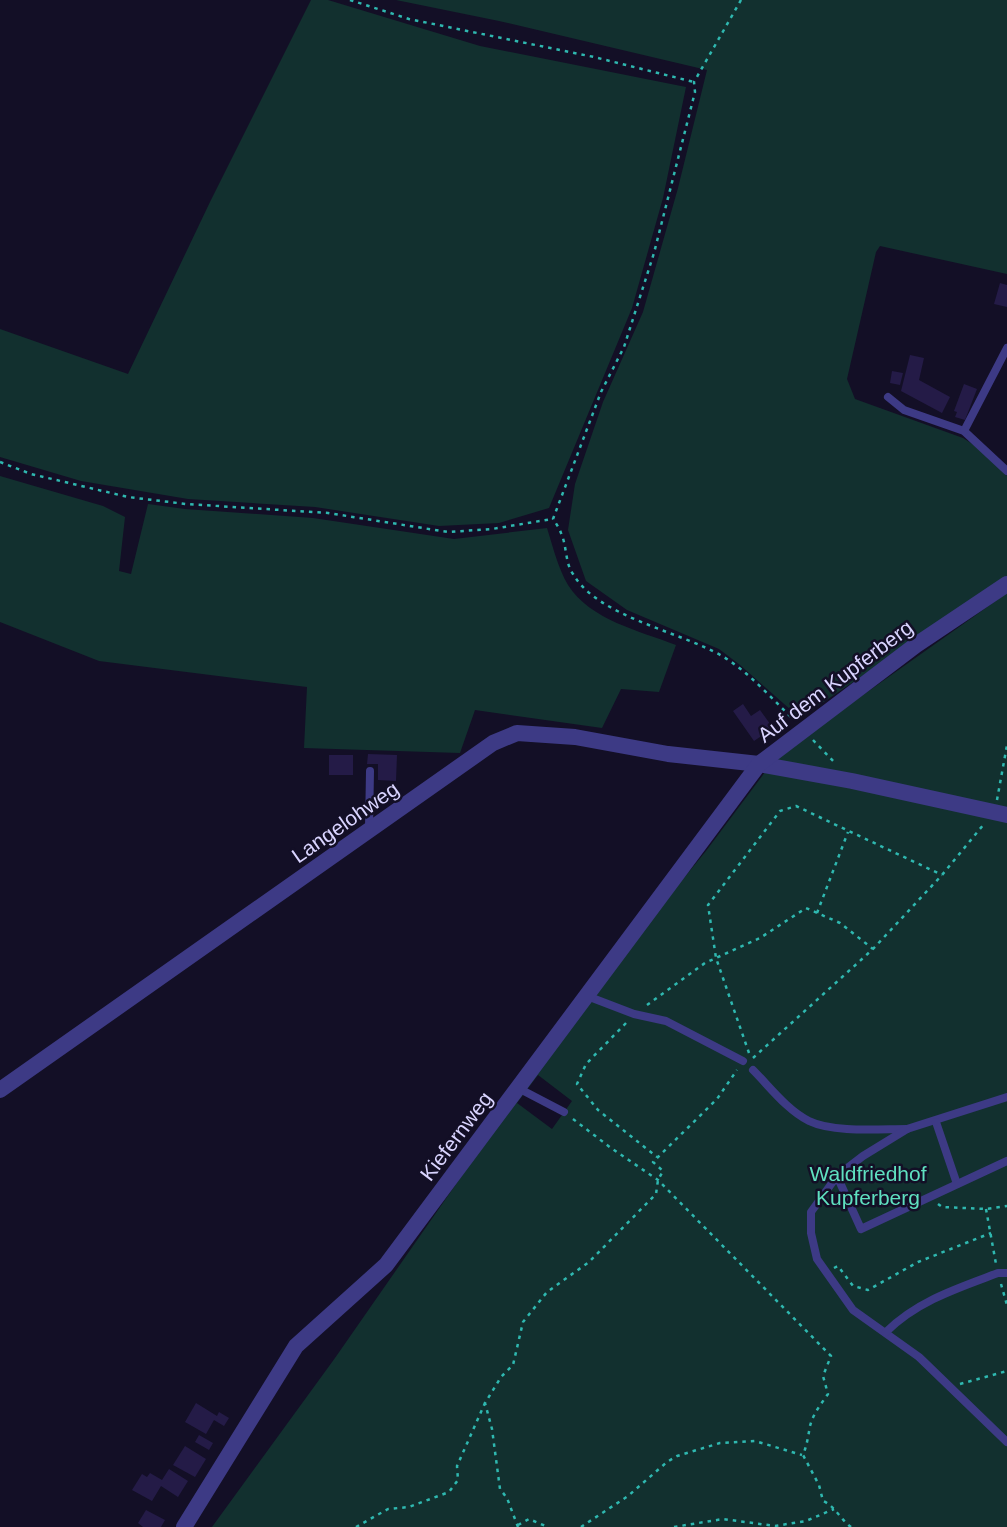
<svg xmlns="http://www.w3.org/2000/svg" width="1007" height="1527" font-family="Helvetica,sans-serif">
  <rect width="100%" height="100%" fill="#130f26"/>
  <!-- green -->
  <g fill="#12302f" fill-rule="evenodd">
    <path d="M311,0H328L480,46L686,87L663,198L632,308L549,508L499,523L439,526L315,507L188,499L81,481L0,457V329L128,374L210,202Z"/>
    <path d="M396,0H1007V274L880,246L876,252L847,379L855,399L963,438L974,445L1007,476V578L800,718L740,665L719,649L627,610L586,581L568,530L575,484L603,402L643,312L678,188L707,70L499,21Z"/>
    <path d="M0,476L103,506L125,517L119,571L131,574L148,504L185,509L313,518L454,539L547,528C553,547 558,568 568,585C590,620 640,631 676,645L659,692L621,689L602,728L475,710L460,753L304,748L307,687L99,661L0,622Z"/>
    <path d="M1007,593V1527H212L335,1358L587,996L706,851L777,756ZM538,1075L572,1101L552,1129L517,1103Z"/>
  </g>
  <!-- building -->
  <g fill="#241b47">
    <path d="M1000,283L1007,285V307L994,304Z"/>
    <path d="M910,355L924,358L919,380L950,397L942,413L901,391Z"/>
    <path d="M892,371L903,373L900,385L890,383Z"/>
    <path d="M964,384L977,389L965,420L955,417L957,412L954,411Z"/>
    <path d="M743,704L751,716L760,710L773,728L754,741L733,711Z"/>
    <path d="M368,754L397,755L396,781L378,780V764H367Z"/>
    <rect x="329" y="755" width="24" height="20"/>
    <path d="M196,1403L217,1416L219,1412L229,1418L224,1426L214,1420L206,1434L185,1422Z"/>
    <path d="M199,1435L213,1443L209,1450L195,1442Z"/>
    <path d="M185,1446L206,1459L195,1477L173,1465Z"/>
    <path d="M169,1469L188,1481L178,1497L161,1486L152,1501L132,1490L142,1474L147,1477L150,1473L162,1480Z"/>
    <path d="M146,1510L165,1520L161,1527H143L138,1523Z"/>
  </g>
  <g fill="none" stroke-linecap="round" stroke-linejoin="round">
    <!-- path -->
    <g stroke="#2fb8b0" stroke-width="2.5" stroke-dasharray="3.5 5" stroke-linecap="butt">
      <path d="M350,0L409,19L594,57L694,82"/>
      <path d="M741,0L694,82L695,92L654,253L624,347L601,392L553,519C556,523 559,528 561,533C567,546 565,563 573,574C598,617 679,631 722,656C749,672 771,698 794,720"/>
      <path d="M0,462L31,474L128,497L186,504L328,513L448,532L492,529L552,519"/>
      <path d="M813,740L835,763"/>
      <path d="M997,800L1007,745"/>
      <path d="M817,913L848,832"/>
      <path d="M647,1005L705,963L760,938L806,908L840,923L873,949"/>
      <path d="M626,1023L586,1064L577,1084L598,1110L657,1157"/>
      <path d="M749,1053L716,958L708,905L780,811L796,806L942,875"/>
      <path d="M753,1058L873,949L942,875L984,824"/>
      <path d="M573,1119L611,1148L658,1180L831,1356L823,1376L828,1394C821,1404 813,1414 810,1426C808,1437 807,1445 803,1455L819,1485L823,1501C835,1506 840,1519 851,1527"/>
      <path d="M938,1204L942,1207L986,1209L1007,1206"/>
      <path d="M986,1209L996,1264"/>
      <path d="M834,1268L838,1266L853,1286L868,1290L918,1262L991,1233"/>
      <path d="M1001,1284L1007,1305"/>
      <path d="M960,1384L1007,1371"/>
      <path d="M518,1525L529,1519L548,1527"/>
      <path d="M356,1527L388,1509L409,1507L449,1492L458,1480L457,1466L485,1403"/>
      <path d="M518,1527L507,1498L500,1489L492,1429L485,1403L501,1377L513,1365L523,1322L547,1292L589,1262L656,1194L658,1180L663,1171L653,1162L717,1099L737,1070"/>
      <path d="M581,1527L628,1496L667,1462L677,1456L720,1443L755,1441L802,1455"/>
      <path d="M674,1527L723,1519L775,1526L806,1521L834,1509"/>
    </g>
    <!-- service -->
    <g stroke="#3d3a85" stroke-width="8">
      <path d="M888,397L904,410L964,431L1007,471"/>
      <path d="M964,431L1007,348"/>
      <path d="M369,828L370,771"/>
      <path d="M587,996L634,1014L666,1021L743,1061"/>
      <path d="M753,1070C770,1087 787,1110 809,1121C834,1133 879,1129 907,1129"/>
      <path d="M518,1088L564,1112"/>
      <path d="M1007,1097L907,1129L863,1156L837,1176L811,1212V1233L817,1259L853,1310L919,1357L1007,1442"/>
      <path d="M936,1122L957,1184"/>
      <path d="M837,1176L861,1229L1007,1161"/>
      <path d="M886,1332C917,1301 958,1288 998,1273H1007"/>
    </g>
    <!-- minor -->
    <g stroke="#3d3a85" stroke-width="16">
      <path d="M0,1090L493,743L517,733L575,737L668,754L759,764L852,781L1007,815"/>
      <path d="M184,1527L296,1346L386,1265L759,764L916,645L1007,584"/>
    </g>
  </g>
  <g text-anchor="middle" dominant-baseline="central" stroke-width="5" stroke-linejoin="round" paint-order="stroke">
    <!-- street labels -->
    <g font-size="21" fill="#d9d4ff" stroke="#130f26">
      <text transform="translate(835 681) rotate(-37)">Auf dem Kupferberg</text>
      <text transform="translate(345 822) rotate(-35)">Langelohweg</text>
      <text transform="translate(456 1136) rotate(-53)">Kiefernweg</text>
    </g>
    <!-- park labels -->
    <g font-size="21" fill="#5fe0c0" stroke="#130f26">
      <text x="868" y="1173">Waldfriedhof<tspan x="868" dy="24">Kupferberg</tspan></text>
    </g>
  </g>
</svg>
